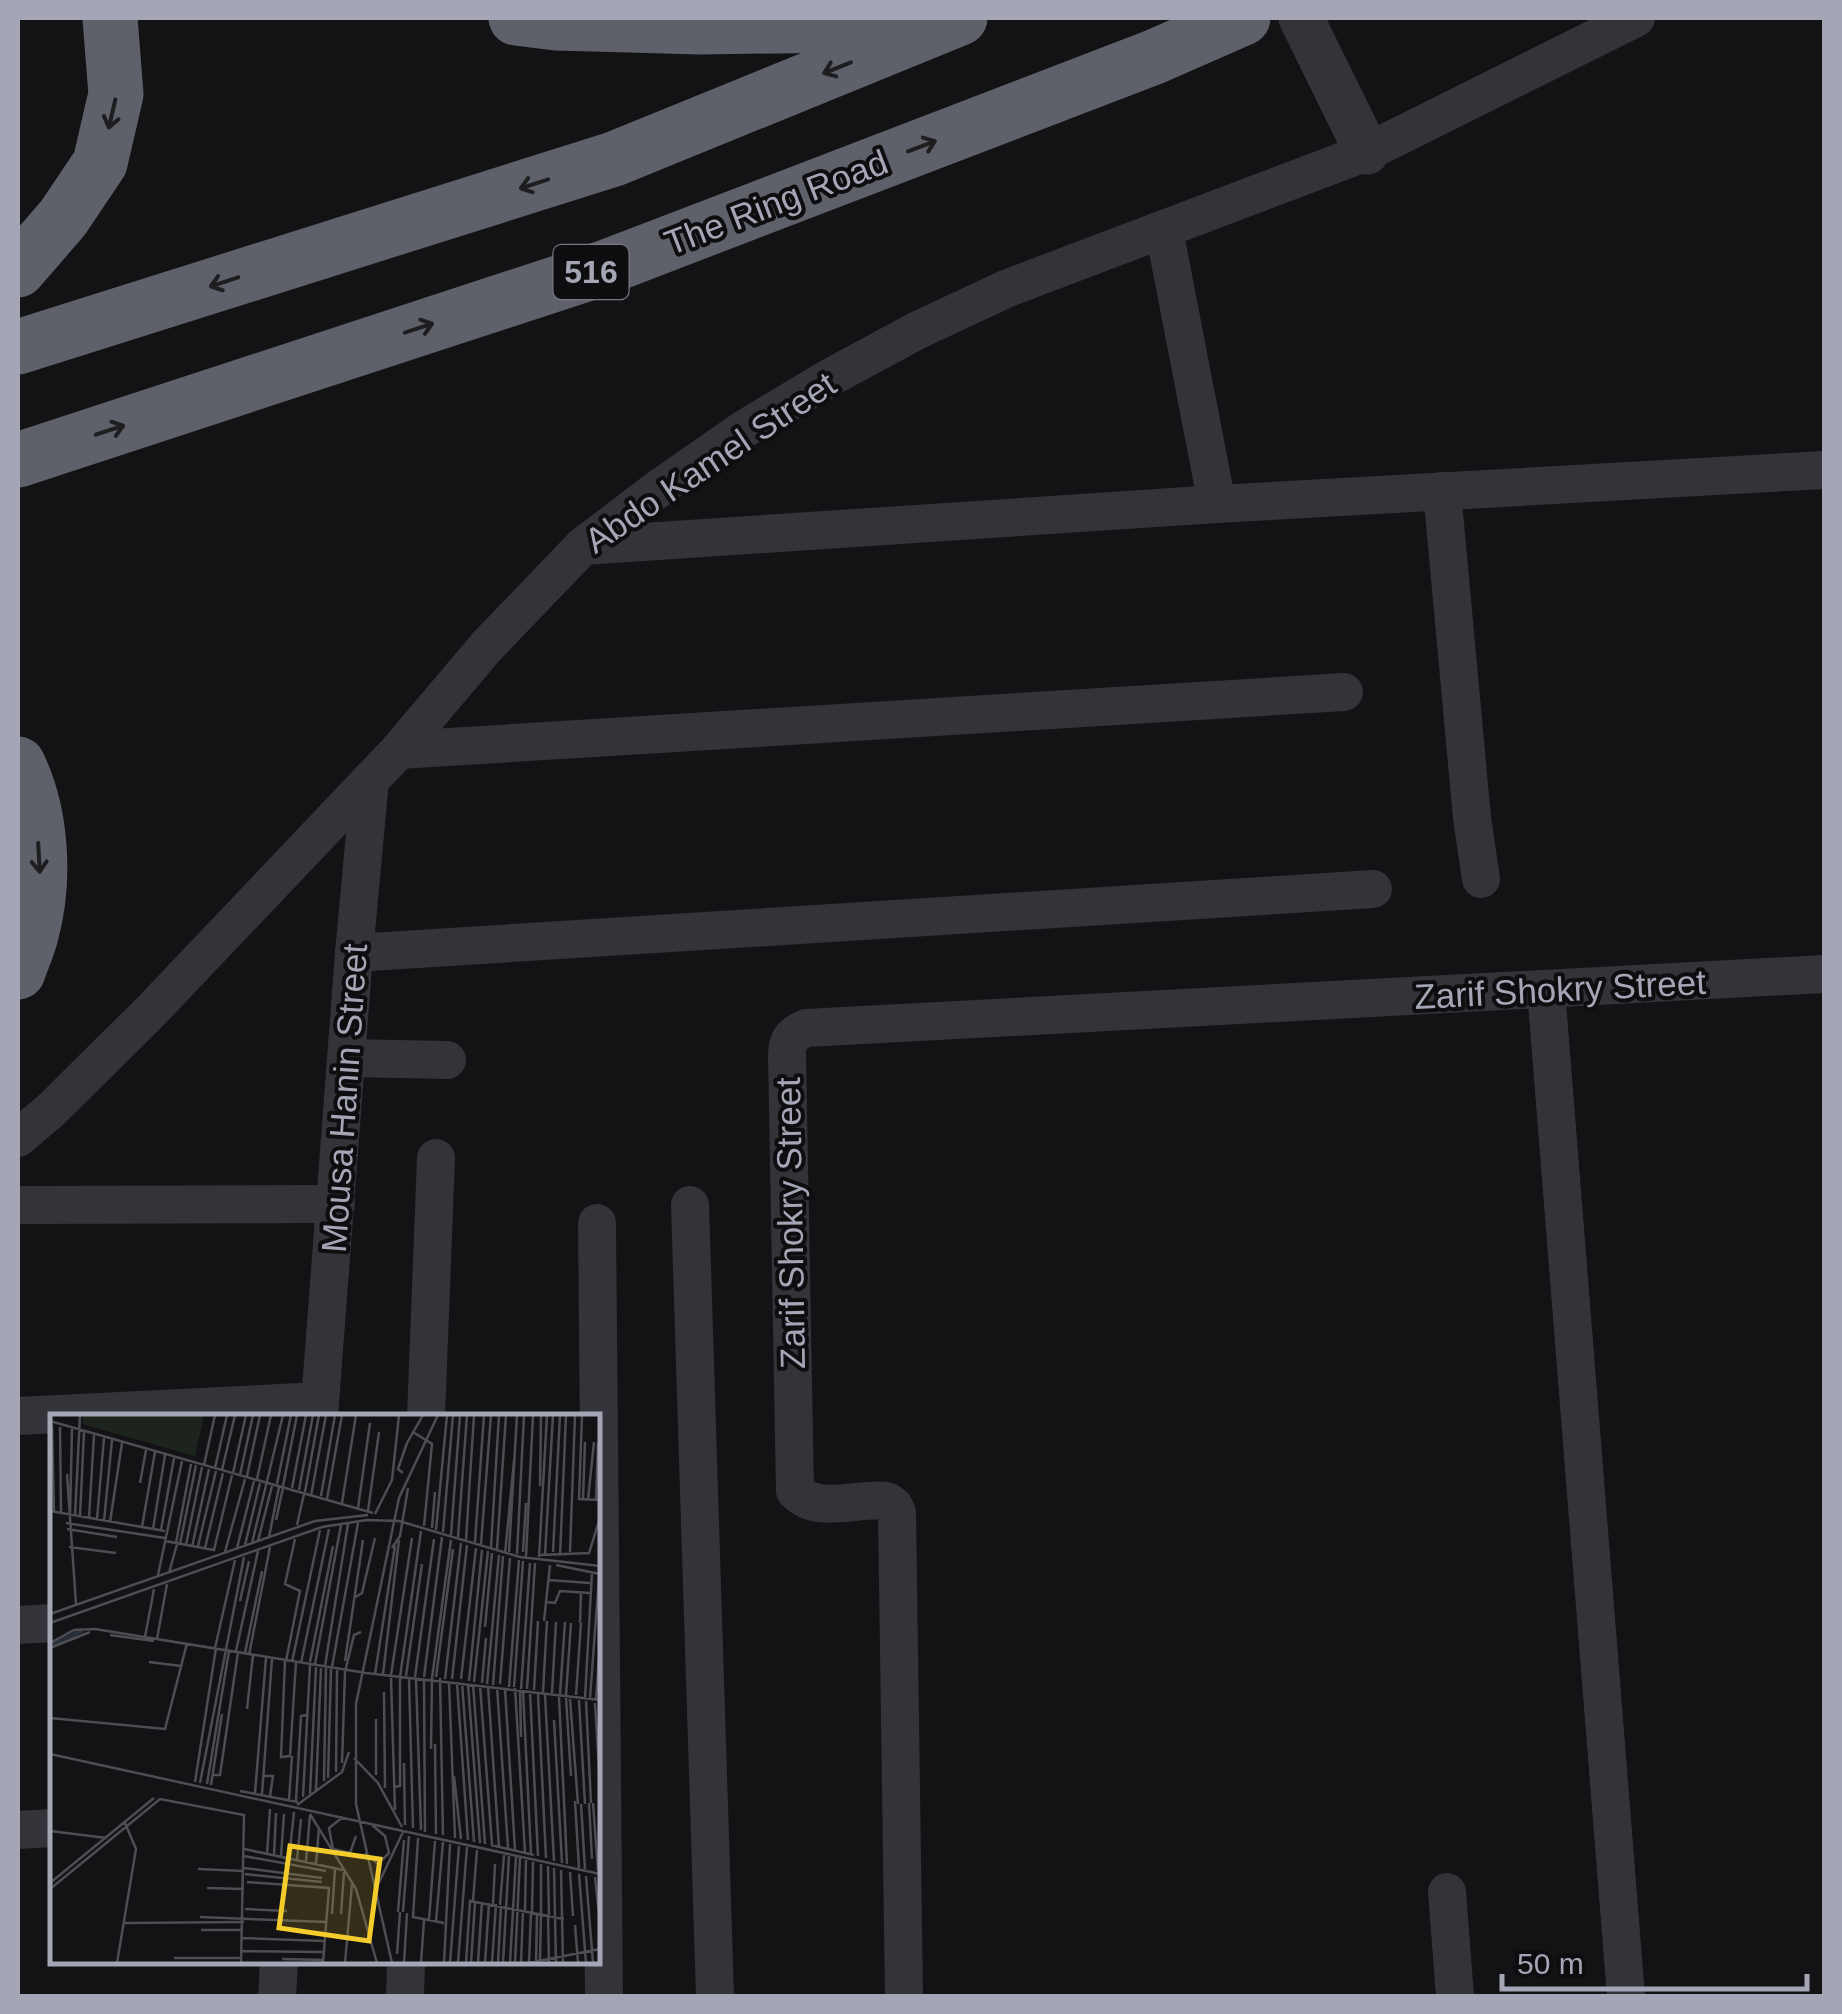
<svg xmlns="http://www.w3.org/2000/svg" width="1842" height="2014" font-family="Helvetica,sans-serif">
  <rect width="100%" height="100%" fill="#131214"/>
  <g fill="none" stroke-linecap="round" stroke-linejoin="round">
    <!-- minor -->
    <g stroke="#333339" stroke-width="38">
      <path d="M1164,230L1217,504"/>
      <path d="M1442,491L1472,818L1481,879"/>
      <path d="M583,546L1217,504L1824,470"/>
      <path d="M399,750L1344,692"/>
      <path d="M354,953L1373,889"/>
      <path d="M1546,990L1626,1996"/>
      <path d="M347,1058L447,1060"/>
      <path d="M18,1138L51,1110L150,1012L399,750L486,647L583,546L662,486L744,429L829,378L918,330L1008,288L1367,152L1636,18"/>
      <path d="M18,1205L336,1204"/>
      <path d="M690,1205L715,1996"/>
      <path d="M597,1223L604,1996"/>
      <path d="M18,1416L320,1401"/>
      <path d="M319,1416L354,953L370,780"/>
      <path d="M426,1416L436,1158"/>
      <path d="M18,1625L52,1623"/>
      <path d="M18,1830L52,1828"/>
      <path d="M1447,1892L1455,1996"/>
      <path d="M277,1996L279,1962"/>
      <path d="M405,1996L406,1962"/>
      <path d="M904,1996L897,1513L894,1506L887,1501C857,1497 818,1515 795,1491L787,1055C787,1040 792,1034 806,1028L1824,974"/>
    </g>
    <!-- tertiary -->
    <path stroke="#333339" stroke-width="45" d="M1301,18L1367,152"/>
    <!-- motorway -->
    <g stroke="#5f616a" stroke-width="55">
      <path d="M516,18L556,23L700,27L912,24"/>
      <path d="M18,270L63,218L100,163L116,94L110,18"/>
      <path d="M18,347L614,159L960,18"/>
      <path d="M18,460L604,268L1154,57L1243,18"/>
      <path d="M18,764C42,813 46,881 31,935C28,947 22,960 18,972"/>
    </g>
  </g>
  <!-- one-way arrows -->
  <defs><path id="oneway-shaft" d="M-6 0H5M1.5-3L5.5 0L1.5 3" fill="none" stroke-width="1.6" stroke-linecap="round" stroke-linejoin="round" transform="scale(2.5)"/></defs>
  <g stroke="#1e1e21">
    <use href="#oneway-shaft" transform="translate(837 68) rotate(158)"/>
    <use href="#oneway-shaft" transform="translate(112 114) rotate(103)"/>
    <use href="#oneway-shaft" transform="translate(922 146) rotate(-21)"/>
    <use href="#oneway-shaft" transform="translate(534 184) rotate(162)"/>
    <use href="#oneway-shaft" transform="translate(224 282) rotate(162)"/>
    <use href="#oneway-shaft" transform="translate(419 328) rotate(-18)"/>
    <use href="#oneway-shaft" transform="translate(110 430) rotate(-18)"/>
    <use href="#oneway-shaft" transform="translate(39 858) rotate(87)"/>
  </g>
  <g text-anchor="middle" dominant-baseline="central" stroke-width="8" stroke-linejoin="round" paint-order="stroke">
    <!-- shield labels -->
    <rect fill="#0e0d0f" stroke="#777883" stroke-width="2.5" x="553.5" y="245" width="75" height="54" rx="8"/>
    <g font-size="32" font-weight="bold" fill="#a4a6b5">
      <text x="591" y="272">516</text>
    </g>
    <!-- street labels -->
    <g font-size="35" fill="#a4a6b5" stroke="#0e0d0f">
      <text transform="translate(776 202) rotate(-21)">The Ring Road</text>
      <text transform="translate(710 462) rotate(-34)">Abdo Kamel Street</text>
      <text transform="translate(1560 989) rotate(-3)">Zarif Shokry Street</text>
      <text transform="translate(344 1098) rotate(-86)">Mousa Hanin Street</text>
      <text transform="translate(790 1223) rotate(-91)">Zarif Shokry Street</text>
    </g>
  </g>
  <!-- overview -->
  <g transform="translate(50 1414)">
    <rect width="550" height="550" fill="#131214"/>
    <path d="M34,1H154L145,42L32,10Z" fill="#1d241e"/>
    <path fill="none" stroke="#292f38" stroke-width="5" d="M3,231L33,216"/>
    <path fill="none" stroke="#4d4d54" stroke-width="2.5" d="M532,1L529,85L550,86M0,7L323,99M2,11L4,98M10,13L11,99M363,18L382,30L374,112M357,29L373,1M154,51L165,1M165,54L177,1M172,56L185,1M183,59L196,1M353,59L348,55L357,29M17,60L26,190M190,61L203,1M197,62L210,1M207,65L221,1M90,69L96,36M227,70L241,1M233,72L247,1M490,72L491,1M242,74L256,1M249,76L263,1M255,78L269,1M261,82L276,1M271,82L285,1M277,85L292,1M533,85L535,28M538,86L544,28M546,86L548,29M292,89L306,1M308,94L320,9M0,97L115,117M318,97L329,18M325,100L342,66L349,1M20,101L22,15M25,102L30,1M30,102L34,18M39,104L44,21M47,105L54,24M226,106L233,74M54,107L62,26M60,108L72,29M16,109L115,124M247,111L254,80M92,113L105,38M382,114L385,78M17,115L67,123M103,115L115,41M111,116L124,44M386,116L397,1M393,118L403,1M401,121L410,1M219,123L229,73M408,123L417,1M416,126L424,1M115,127L164,136L182,61M208,127L222,72M425,128L434,1M126,129L141,50M202,129L233,1M130,130L146,51M431,130L441,1M136,131L152,53M195,131L210,69M148,132L166,57M19,133L66,139M142,133L159,55M441,133L449,1M155,134L173,59M187,134L204,67M342,134L350,122L358,74M447,135L456,1M175,138L195,65M459,138L467,1M473,138L476,89M503,138L510,1M520,138L525,1M455,140L464,47M467,140L474,1M490,141L539,139L550,104M495,141L503,1M510,142L516,1M476,143L483,1M489,143L497,1M506,151L550,160M119,159L127,130M108,161L132,47M498,166L540,169M304,184L312,179L325,124M190,187L199,147M496,188L505,189L510,177L540,179M0,200L265,107L318,101M494,207L500,151M0,209L272,113L317,106L349,107L470,143L550,152M530,209L531,178M435,213L442,139M60,221L104,227M95,223L104,175M107,225L117,170M0,229L24,216L45,215L316,259L550,286M0,234L40,218M165,234L185,146M186,237L208,137M195,239L212,157M199,241L220,133M235,247L231,343L240,342L246,248M236,247L250,177L235,170L245,125M295,247L313,126M99,248L131,252M242,248L270,116M260,248L283,132M251,249L279,115M265,250L291,111M275,252L298,110M282,253L308,109M325,260L345,132M333,260L349,126M341,261L362,124M356,262L372,150M365,263L384,125M374,263L392,123M386,263L403,135M341,264L345,396M390,264L393,421M359,265L363,414M366,265L371,416M395,265L411,129M402,265L417,131M411,265L426,134M374,266L375,418M419,267L432,136M399,268L405,424M424,268L438,137M407,269L418,426M412,269L424,428M432,269L436,224M418,270L430,429M423,270L435,430M437,270L449,141M450,270L460,144M430,271L442,431M443,271L453,142M438,272L449,433M447,273L458,434M459,273L469,146M464,273L473,147M465,274L475,438M455,275L465,436M471,275L480,149M477,275L485,149M484,276L488,207M470,277L471,323M473,277L481,440M334,278L335,374M480,278L488,442M493,278L497,207M502,279L506,208M488,280L496,444M510,280L515,208M495,281L504,447M516,281L521,209M526,281L531,209M509,283L517,450M516,284L521,362M535,284L542,158M540,284L549,163M520,285L528,390M546,285L550,228M529,286L535,390M536,287L541,389M545,289L550,371M197,295L203,241M0,304L115,315L137,229M326,305V361M504,306L512,449M385,330L386,420M381,335L382,264L401,126M0,340L550,460M304,344L328,369L352,413M292,349L295,258L304,221L311,218M354,349L355,411M286,358L287,256M163,361H170L188,238M213,362H223L220,382M404,362L411,425M278,364L281,255M274,367L276,254M145,368L166,234M150,369L194,143M157,370L179,237M161,371L172,300M343,373L350,372V263L371,117M266,376L271,254M190,377L248,388M205,379L216,244M212,380L222,245M260,380L266,253M253,383L260,251M239,386L242,342M246,387L251,302L257,301M525,387L529,454M539,389L542,445M543,389L548,457M531,390L535,455M247,391L292,358L299,338M260,400L306,475L327,549M293,403L279,414L283,435L300,439L306,422M0,417L57,424M368,424L363,503L394,509M441,431L484,441M194,435L293,456M315,439L328,450L339,439L335,422L322,411M217,440L220,395M224,441L226,399M194,442L276,457M231,443L234,400M239,445L244,398M247,446L251,405M256,448L260,401M266,450L269,413M491,450V500M498,452L499,502M194,454L272,464M504,454L505,503M148,455L194,457M511,456L513,549M520,458L523,502M195,460L272,468M529,460L536,549M536,462L543,549M545,463L550,509M197,468L279,474L273,549M0,469L104,384M157,474L194,475M0,475L110,385L194,401L191,549M324,479L353,418M423,487L427,436M443,490L445,450M450,491L454,441M195,495L237,497M475,496L476,446M348,498L354,426M353,498L359,422M482,498L483,448M282,500L285,455M291,500L294,458M498,502L499,549M150,503L276,508M505,503L506,549M379,506L385,427M386,507L393,428M74,509L194,508M525,511L528,549M151,516H193M192,524L274,527M192,537L274,538M347,540L350,498M124,544H191M232,545L274,546M490,546L491,500M67,549L86,435L75,409M295,549L302,470M342,549L306,390V290L349,84L388,1M354,549L357,499M371,549L374,506M394,549L400,430M400,549L409,432M408,549L417,433M416,549L420,487L514,505M421,549L425,488M428,549L432,488M435,549L439,489M442,549L446,490M448,549L451,492M453,549L459,442M460,549L466,443M465,549L470,444M471,549L473,496M478,549L550,535M479,549L481,498M486,549L487,499"/>
    <path fill="#f4cc2b" fill-opacity="0.15" stroke="#f4cc2b" stroke-width="5" d="M240,432L330,445L319,527L229,514Z"/>
    <rect width="550" height="550" fill="none" stroke="#a4a6b5" stroke-width="5"/>
  </g>
  <!-- border -->
  <rect width="1842" height="2014" fill="none" stroke="#a4a6b5" stroke-width="40"/>
  <!-- scale -->
  <path d="M1502 1974v15h305v-15" fill="none" stroke="#a4a6b5" stroke-width="5"/>
  <text x="1517" y="1974" font-size="30" fill="#a4a6b5" stroke="#0e0d0f" stroke-width="8" paint-order="stroke">50 m</text>
</svg>
